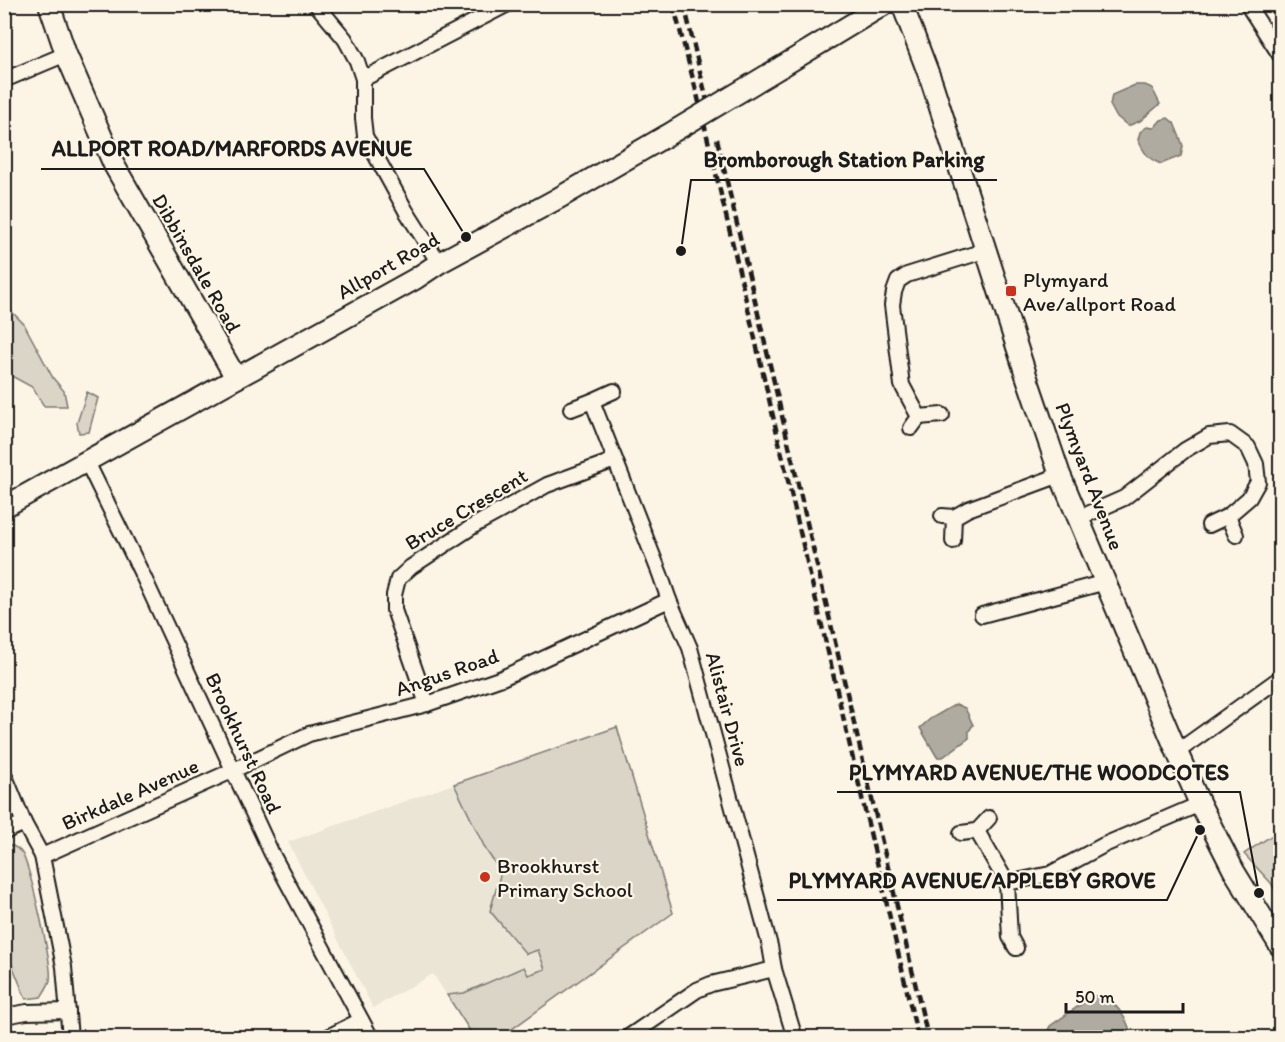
<svg xmlns="http://www.w3.org/2000/svg" width="1285" height="1042" font-family="Itim,sans-serif">
  <rect width="100%" height="100%" fill="#fcf5e5"/>
  <filter id="ink" filterUnits="userSpaceOnUse"><feTurbulence type="fractalNoise" baseFrequency=".0167" numOctaves="2"/><feDisplacementMap in="SourceGraphic" scale="12" xChannelSelector="R" yChannelSelector="G"/><feConvolveMatrix kernelMatrix="1 2 1 2 8 2 1 2 1" color-interpolation-filters="sRGB"/></filter>
  <g filter="url(#ink)">
    <!-- built -->
    <path fill="#ebe5d6" d="M617,727L673,913L501,1037H474L433,974L373,1008L288,842Z"/>
    <!-- green -->
    <g fill="#dbd5c8" stroke="#7c7872" stroke-width="1.5">
      <path d="M11,311L24,324L53,378L64,391L67,406H44L32,387L6,373L5,312Z"/>
      <path d="M87,392L98,398L89,432L79,433L77,423Z"/>
      <path d="M617,727L673,913L501,1037H474L447,995L464,993L524,967L528,975L545,969L538,950L526,954L490,911L501,872L486,850L454,784Z"/>
      <path d="M1280,830V893L1278,895L1271,883L1244,854Z"/>
      <path d="M4,845C11,845 16,846 21,852C29,861 53,967 50,980C49,985 44,992 41,997L26,999L5,948Z"/>
    </g>
    <!-- water -->
    <g fill="#b0aba1" stroke="#75726c" stroke-width="1.5">
      <path d="M1135,85H1145L1152,88L1160,104L1140,121L1128,126L1116,116L1110,105L1112,95Z"/>
      <path d="M1168,118L1174,123L1181,140L1183,146L1181,156L1161,164C1147,158 1145,154 1138,140L1140,132L1147,127L1154,128L1161,120Z"/>
      <path d="M956,704L965,708L973,725L969,731V738L943,757H937L920,728L930,719Z"/>
      <path d="M1106,995C1117,1006 1130,1022 1131,1037H1046L1045,1036L1050,1026L1093,996Z"/>
    </g>
    <g fill="none" stroke-linecap="round" stroke-linejoin="round">
      <defs>
        <g id="street">
          <path d="M316,4L345,39L357,61L363,79V118L365,136L406,211L439,263"/>
          <path d="M1247,4L1280,55"/>
          <path d="M363,79L508,4"/>
          <path d="M4,80L66,54"/>
          <path d="M592,401L614,391"/>
          <path d="M571,409L592,401L660,574L669,600L690,648L770,946L774,969L795,1038"/>
          <path d="M919,417L942,415"/>
          <path d="M911,428L919,417L902,385L892,305L894,292L898,281L907,275L987,250"/>
          <path d="M87,462L144,578L271,852L371,1038"/>
          <path d="M942,516L954,517L968,509L1060,475"/>
          <path d="M1228,516L1236,535"/>
          <path d="M1079,518L1124,498L1185,450L1209,436L1230,434L1248,447L1256,464L1258,482L1249,498L1228,516L1209,525"/>
          <path d="M953,541L954,517"/>
          <path d="M982,615L1106,582"/>
          <path d="M427,704L394,610V595L398,579L411,567L475,525L547,485L615,460"/>
          <path d="M1177,752L1280,678"/>
          <path d="M4,774L24,823L42,856L64,967L70,1038"/>
          <path d="M989,818L977,831L1007,883L1010,937L1016,948"/>
          <path d="M4,832L24,823"/>
          <path d="M961,833L977,831"/>
          <path d="M42,856L234,770L309,734L427,704L502,678L669,600"/>
          <path d="M1007,883L1050,874L1104,845L1200,804"/>
          <path d="M4,1016L27,1012L68,1011"/>
          <path d="M326,1038L361,1020"/>
          <path d="M627,1038L697,990L711,984L774,969"/>
        </g>
        <g id="secondary">
          <path d="M49,4L66,54L114,165L236,378"/>
          <path d="M902,4L932,83L1026,375L1060,475L1177,752L1200,804L1234,871L1280,946"/>
          <path d="M781,67L885,4"/>
          <path d="M4,507L415,279L439,263L557,199L666,136"/>
        </g>
      </defs>
      <!-- street casing -->
      <use href="#street" stroke="#1c1c1c" stroke-width="18"/>
      <!-- secondary casing -->
      <use href="#secondary" stroke="#1c1c1c" stroke-width="24"/>
      <!-- street -->
      <use href="#street" stroke="#fcf5e5" stroke-width="14"/>
      <!-- secondary -->
      <use href="#secondary" stroke="#fcf5e5" stroke-width="20"/>
      <!-- rail -->
      <g stroke="#1c1c1c" stroke-width="4.5" stroke-dasharray="9 4.5" stroke-linecap="butt">
        <path d="M673,4L697,94L738,266L918,1038"/>
        <path d="M684,4L707,101"/>
        <path d="M717,139L928,1038"/>
      </g>
      <defs>
        <path id="secondary-bridge" d="M666,136L781,67"/>
      </defs>
      <!-- secondary-bridge casing -->
      <use href="#secondary-bridge" stroke="#1c1c1c" stroke-width="24" stroke-linecap="butt"/>
      <!-- secondary-bridge -->
      <use href="#secondary-bridge" stroke="#fcf5e5" stroke-width="20"/>
    </g>
  </g>
  <!-- markers -->
  <g fill="#c8321e" stroke="#fcf5e5" stroke-width="2">
    <rect x="1005" y="285" width="12" height="12" rx="3"/>
    <circle cx="485" cy="877" r="6"/>
  </g>
  <g text-anchor="middle" dominant-baseline="central" stroke-width="4.5" stroke-linejoin="round" paint-order="stroke">
    <!-- street labels -->
    <g font-size="21" fill="#1c1c1c" stroke="#fcf5e5">
      <text transform="translate(197 263) rotate(60)">Dibbinsdale Road</text>
      <text transform="translate(388 265) rotate(-30)">Allport Road</text>
      <text transform="translate(1090 476) rotate(69)">Plymyard Avenue</text>
      <text transform="translate(466 509) rotate(-31)">Bruce Crescent</text>
      <text transform="translate(447 672) rotate(-19)">Angus Road</text>
      <text transform="translate(728 709) rotate(75)">Alistair Drive</text>
      <text transform="translate(244 743) rotate(65)">Brookhurst Road</text>
      <text transform="translate(130 794) rotate(-24)">Birkdale Avenue</text>
    </g>
    <!-- poi labels -->
    <g font-size="21" fill="#1c1c1c" stroke="#fcf5e5" text-anchor="start">
      <text x="1023" y="279">Plymyard<tspan x="1023" dy="24">Ave/allport Road</tspan></text>
      <text x="497" y="865">Brookhurst<tspan x="497" dy="24">Primary School</tspan></text>
    </g>
  </g>
  <!-- callouts -->
  <path fill="none" stroke="#1c1c1c" stroke-width="2" d="M466 237L424 169H41M681 251L691 180H997M1259 893L1240 792H837M1200 830L1167 900H777"/>
  <g fill="#1c1c1c" stroke="#fcf5e5" stroke-width="2">
    <circle cx="466" cy="237" r="6"/>
    <circle cx="681" cy="251" r="6"/>
    <circle cx="1259" cy="893" r="6"/>
    <circle cx="1200" cy="830" r="6"/>
  </g>
  <g font-size="22" text-anchor="middle" font-weight="bold" fill="#1c1c1c" stroke="#fcf5e5" stroke-width="4.5" stroke-linejoin="round" paint-order="stroke">
    <text x="232" y="156">ALLPORT ROAD/MARFORDS AVENUE</text>
    <text x="844" y="167">Bromborough Station Parking</text>
    <text x="1039" y="780">PLYMYARD AVENUE/THE WOODCOTES</text>
    <text x="972" y="888">PLYMYARD AVENUE/APPLEBY GROVE</text>
  </g>
  <!-- margin -->
  <rect width="1285" height="1042" fill="none" stroke="#fcf5e5" stroke-width="24"/>
  <rect x="12" y="12" width="1261" height="1018" fill="none" stroke="#1c1c1c" stroke-width="2" filter="url(#ink)"/>
  <!-- scale -->
  <path d="M1066 1003v9h117v-9" fill="none" stroke="#1c1c1c" stroke-width="3"/>
  <text x="1075" y="1003" font-size="18" fill="#1c1c1c" stroke="#fcf5e5" stroke-width="4.5" paint-order="stroke">50 m</text>
</svg>
